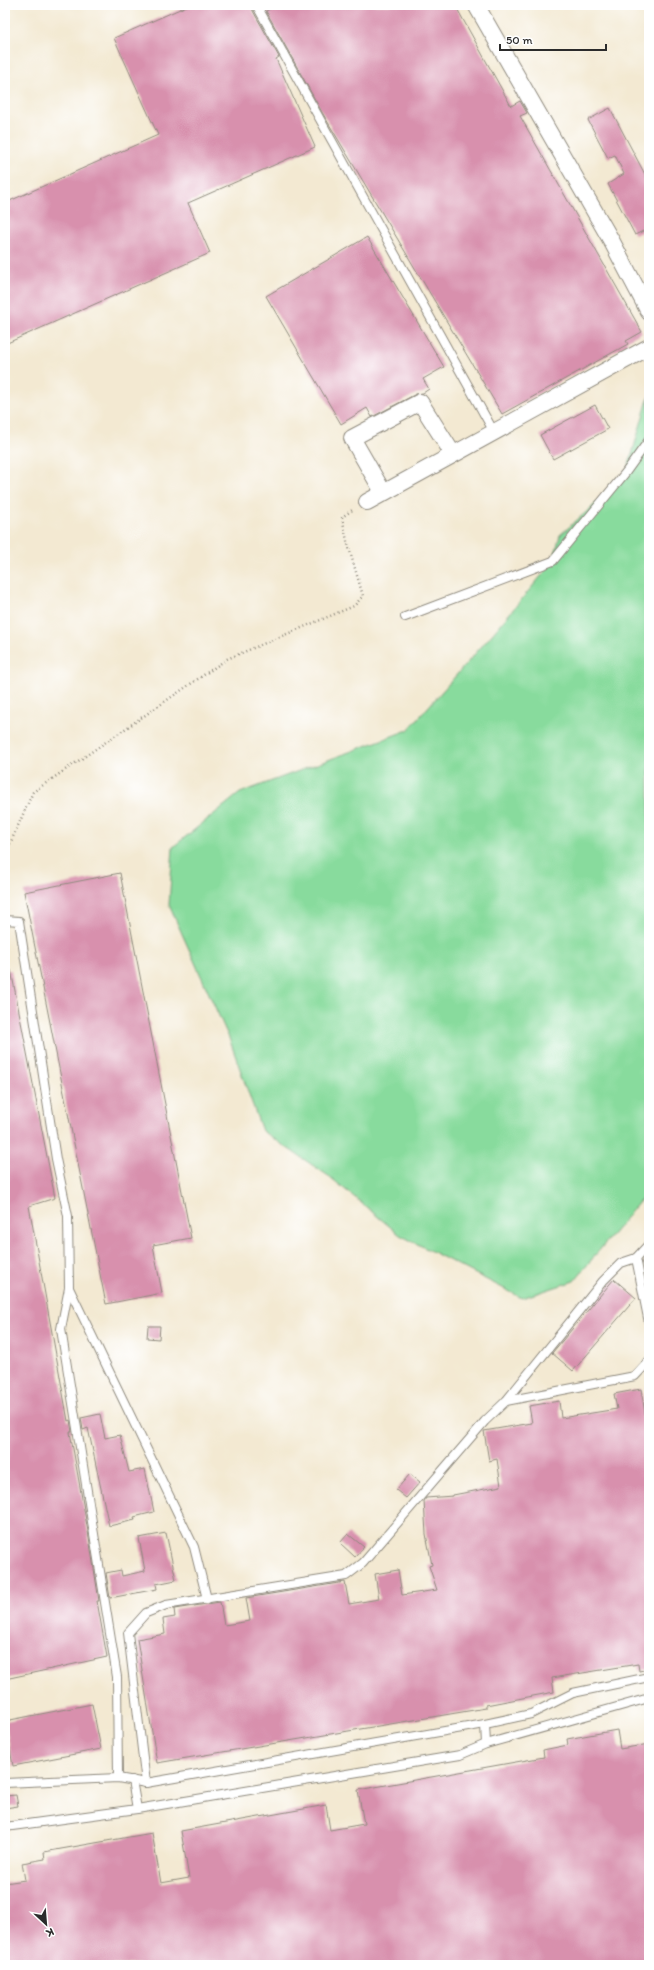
<svg xmlns="http://www.w3.org/2000/svg" width="654" height="1970" font-family="Itim,sans-serif">
  <rect width="100%" height="100%" fill="#fff"/>
  <filter id="ink" filterUnits="userSpaceOnUse"><feTurbulence type="fractalNoise" baseFrequency=".025" numOctaves="2"/><feDisplacementMap in="SourceGraphic" scale="8" xChannelSelector="R" yChannelSelector="G"/><feConvolveMatrix kernelMatrix="1 2 1 2 8 2 1 2 1" color-interpolation-filters="sRGB"/></filter>
  <filter id="wash" filterUnits="userSpaceOnUse"><feTurbulence type="fractalNoise" baseFrequency=".012" numOctaves="4" result="noise"/><feDisplacementMap in="SourceGraphic" scale="16" xChannelSelector="R" yChannelSelector="G"/><feGaussianBlur stdDeviation="0.9" result="paint"/><feColorMatrix in="noise" values="0 0 0 0 0 0 0 0 0 0 0 0 0 0 0 0 0 1.4 0 .05"/><feComposite in="paint" operator="in"/></filter>
  <g filter="url(#wash)">
    <rect width="100%" height="100%" fill="#f3e9d2"/>
    <!-- green -->
    <path fill="#88db9d" stroke="#5a8364" d="M649,396V1190L574,1281L522,1298L400,1235L330,1177L262,1131L229,1038L169,905L173,847L240,793L408,730L489,638L553,562L560,535L625,478Z"/>
    <g id="blocks">
      <!-- building -->
      <g fill="#d890ad">
        <path d="M189,5H252L253,11L279,57L276,59L315,147L188,203L210,253L5,344V203L158,135L114,38Z"/>
        <path d="M277,5H455L511,106L520,101L527,113L520,116L642,332L626,341L628,344L502,414L323,114L266,11Z"/>
        <path d="M610,108L649,182V228L635,235L608,184L624,174L615,155L608,158L588,120Z"/>
        <path d="M367,237L444,367L423,379L429,389L423,393L416,394L372,417L367,408L341,424L266,296Z"/>
        <path d="M595,405L608,429L553,459L540,435Z"/>
        <path d="M120,873L191,1238L153,1245L162,1293L106,1304L24,892Z"/>
        <path d="M11,970L55,1198L29,1206L68,1421L70,1420L72,1432H70L89,1537L99,1601H97L107,1657L5,1679V971Z"/>
        <path d="M614,1279L636,1298L573,1371L552,1353Z"/>
        <path d="M148,1326H160L159,1339L147,1338Z"/>
        <path d="M641,1389L649,1437V1669L639,1671L638,1664L552,1678L554,1692L486,1705V1708L157,1763L137,1639L165,1634L163,1619L175,1617L174,1609L220,1602L224,1625L250,1621L246,1598L345,1582L349,1604L379,1599L375,1574L398,1570L402,1595L437,1590L429,1566L432,1565L426,1534L424,1501L426,1498L453,1496V1495L501,1486L497,1459L489,1461L484,1431L532,1423L529,1406L559,1401L561,1418L617,1409L614,1394Z"/>
        <path d="M100,1414L105,1438L120,1435L129,1472L145,1469L154,1512L134,1517L135,1520L109,1526L88,1428L83,1430L81,1418Z"/>
        <path d="M410,1474L420,1482L406,1498L396,1490Z"/>
        <path d="M166,1533L176,1580L156,1584L157,1589L110,1598L106,1573L121,1570L122,1576L145,1571L139,1538Z"/>
        <path d="M348,1534L364,1547L355,1557L340,1543Z"/>
        <path d="M92,1704L101,1749L13,1766L5,1721Z"/>
        <path d="M617,1730L620,1749L649,1744V1965H5V1883L25,1880L22,1863L45,1859L44,1852L152,1833L161,1883L189,1878L181,1831L326,1805L330,1830L364,1824L358,1790L544,1757L543,1750L568,1745L567,1739Z"/>
        <path d="M16,1795L18,1806L5,1808V1796Z"/>
      </g>
    </g>
  </g>
  <g filter="url(#ink)">
    <use href="#blocks" fill-opacity="0" stroke="#8f8a7e" stroke-width="1"/>
    <g fill="none" stroke-linecap="round" stroke-linejoin="round">
      <defs>
        <g id="service">
          <path d="M263,5L258,8L494,432"/>
          <path d="M405,617L553,561L626,472L649,440"/>
          <path d="M5,920L19,921L56,1159L68,1216L69,1288L61,1329L117,1677L118,1778"/>
          <path d="M636,1258L649,1323"/>
          <path d="M69,1288L194,1547L207,1599"/>
          <path d="M506,1401L635,1376L649,1361"/>
          <path d="M485,1724L486,1744"/>
          <path d="M132,1780L137,1809"/>
          <path d="M5,1783L118,1778L146,1783L485,1724L531,1714L573,1693L649,1677"/>
          <path d="M146,1783L128,1633L146,1613L166,1605L346,1576L363,1563L485,1421L506,1401L603,1281L621,1263L636,1258L649,1244"/>
          <path d="M5,1827L137,1809L460,1755L486,1744L649,1698"/>
        </g>
        <g id="minor">
          <path d="M476,5L611,240L649,312"/>
          <path d="M383,492L352,438L420,402L453,454"/>
          <path d="M367,502L649,347"/>
        </g>
      </defs>
      <!-- service casing -->
      <use href="#service" stroke="#8f8a7e" stroke-width="10"/>
      <!-- minor casing -->
      <use href="#minor" stroke="#8f8a7e" stroke-width="18"/>
      <!-- path -->
      <path stroke="#8f8a7e" stroke-width="2.5" stroke-dasharray="1 3" stroke-linecap="butt" d="M5,855L33,792L227,659L354,606L363,596L347,541L342,517L354,509"/>
      <!-- service -->
      <use href="#service" stroke="#fff" stroke-width="8"/>
      <!-- minor -->
      <use href="#minor" stroke="#fff" stroke-width="16"/>
    </g>
  </g>
  <!-- margin -->
  <rect width="654" height="1970" fill="none" stroke="#fff" stroke-width="20"/>
  <!-- north arrow -->
  <g transform="translate(46 1924) rotate(154)" stroke="#ffffff" stroke-width="3" paint-order="stroke">
  <path d="M0-3L7 15L0 10L-7 15Z" fill="#2b2b2b"/>
  <text y="-6" font-size="11" font-weight="bold" text-anchor="middle" fill="#2b2b2b">K</text>
  </g>
  <!-- scale -->
  <path d="M500 44v6h106v-6" fill="none" stroke="#2b2b2b" stroke-width="2"/>
  <text x="506" y="44" font-size="12" fill="#2b2b2b" stroke="#ffffff" stroke-width="3" paint-order="stroke">50 m</text>
</svg>
